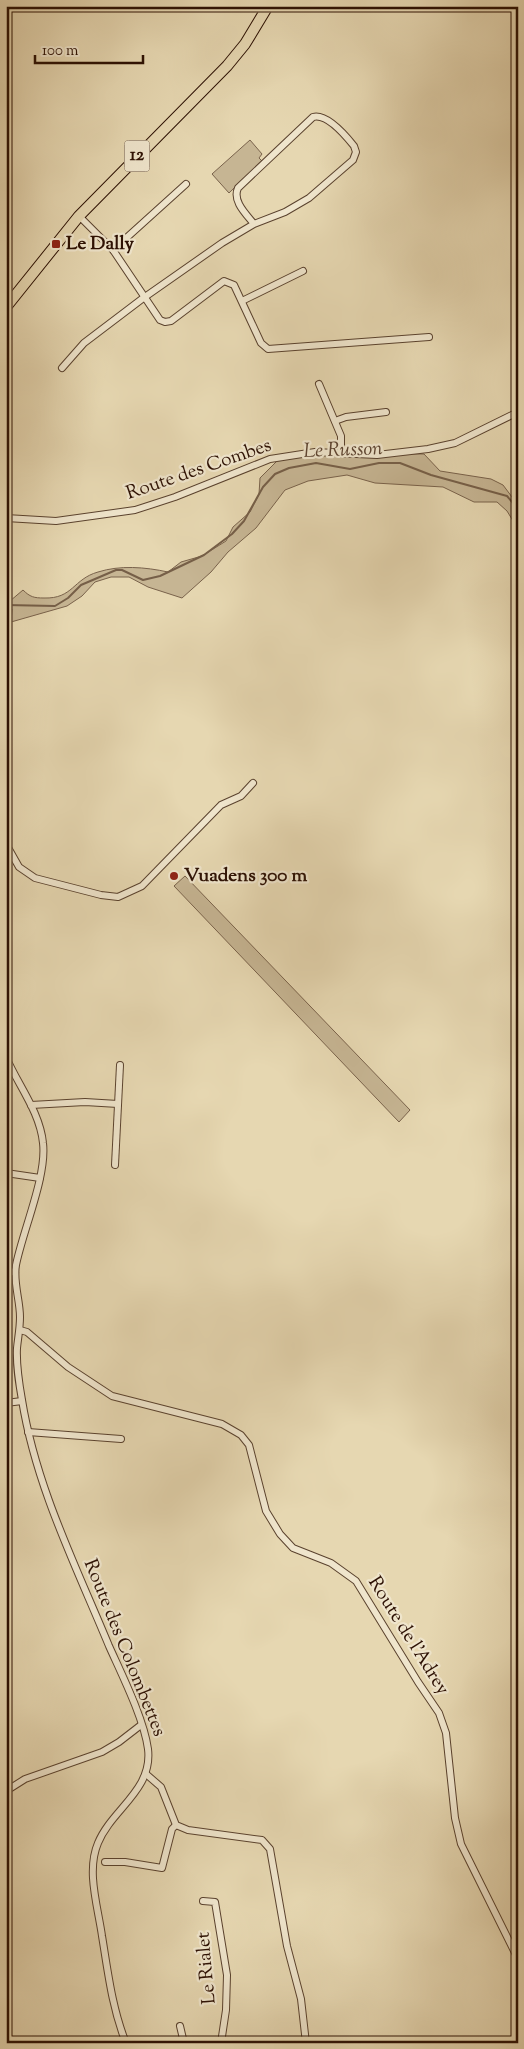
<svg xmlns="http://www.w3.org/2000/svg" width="524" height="2049" font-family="'Sorts Mill Goudy',serif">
  <rect width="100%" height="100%" fill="#e6d7b1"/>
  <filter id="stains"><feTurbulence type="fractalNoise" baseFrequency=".004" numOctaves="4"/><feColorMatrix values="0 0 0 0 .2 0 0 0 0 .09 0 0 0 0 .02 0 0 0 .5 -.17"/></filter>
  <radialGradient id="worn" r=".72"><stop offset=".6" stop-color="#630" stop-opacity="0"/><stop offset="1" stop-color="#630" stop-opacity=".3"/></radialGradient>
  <!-- green -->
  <g fill="#c6b593" stroke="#79624b">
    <path d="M250,140L262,154L259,158L262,161L229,193L212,174Z"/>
    <path d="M314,453L424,454L440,471L491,479L503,485L518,505V529L507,511L497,502H474L443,487L375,483L347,475L308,481L285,490L256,528L228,552L211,572L182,598L148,587L129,577H111L95,582L82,596L67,606L11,622L12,609L6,610V601H10L23,590C30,597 34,598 44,598C73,599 73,579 98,572C120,565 145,567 168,572L181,562L202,556L226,541L233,527L250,512L259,494L260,478L278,460Z"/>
    <path d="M185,876L410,1110L399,1122L174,886Z"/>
  </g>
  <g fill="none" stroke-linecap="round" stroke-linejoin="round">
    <!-- stream -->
    <path stroke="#765f48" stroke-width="2" d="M6,605L55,606L68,598L81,585L116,570H122L143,580L160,576L204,555L232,534L244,521L263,487L275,474L289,468L316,463L350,469L379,463H400L431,475L507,496L518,509"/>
    <defs>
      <g id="street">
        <path d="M79,216L113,250L160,320L165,322L171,321L224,281L234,285L261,343L268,349L429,337"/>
        <path d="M113,250L186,184"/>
        <path d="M242,301L303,271"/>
        <path d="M62,368L84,343L142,299L222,243L254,224L285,212L309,198L353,160L356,152L354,146C346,136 327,113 313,117L238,188C232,201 246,214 254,224"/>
        <path d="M319,384L341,436V454"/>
        <path d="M335,421L346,417L386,412"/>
        <path d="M6,518L56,521L135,510L175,497L270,459L315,452L377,455L428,449L455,443L518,412"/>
        <path d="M6,844L19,867L35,878L101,895L118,897L142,886L221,805L241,796L253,783"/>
        <path d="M6,1057C18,1085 40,1112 43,1143C47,1176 23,1230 16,1265C13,1282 20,1300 20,1317C20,1328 18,1338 17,1348C16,1366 19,1383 22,1400C36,1487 76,1566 109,1646C122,1675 144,1719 148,1749C153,1790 112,1809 98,1843C86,1871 98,1907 102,1936C108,1972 112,2008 126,2043"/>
        <path d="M31,1105L85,1102L118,1104"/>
        <path d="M115,1165L120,1065"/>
        <path d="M6,1173L40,1178"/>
        <path d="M6,1269L15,1273"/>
        <path d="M20,1330L27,1332L68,1367L112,1396L222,1424L241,1435L249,1445L266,1511L280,1534L293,1548L331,1563L356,1581L418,1682L439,1713L446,1733L455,1818L461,1844L518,1959"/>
        <path d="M6,1403L22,1401"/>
        <path d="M28,1432L121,1439"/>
        <path d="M146,1774L161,1787L176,1825L188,1830L262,1840L270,1849L287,1946L301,1999L306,2043"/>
        <path d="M6,1791L25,1779L102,1752L119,1742L141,1725"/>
        <path d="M105,1862H125L162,1868L172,1829L176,1825"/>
        <path d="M203,1901L215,1902L227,1975L226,2010L221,2043"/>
        <path d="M180,2026L184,2043"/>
      </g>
      <path id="primary" d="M6,307L79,216L227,66L245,44L268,6"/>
    </defs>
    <!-- street casing -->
    <use href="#street" stroke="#5a422e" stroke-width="8"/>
    <!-- primary casing -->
    <use href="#primary" stroke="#2c1003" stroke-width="12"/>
    <!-- street -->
    <use href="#street" stroke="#efe5cc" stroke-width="6"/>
    <!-- primary -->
    <use href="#primary" stroke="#e6d7b1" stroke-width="10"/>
  </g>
  <!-- markers -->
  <g fill="#8f2418" stroke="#efe5cc" stroke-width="2">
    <rect x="51" y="239" width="10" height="10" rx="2.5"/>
    <circle cx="174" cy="876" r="5"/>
  </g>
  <g text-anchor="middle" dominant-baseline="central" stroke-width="4.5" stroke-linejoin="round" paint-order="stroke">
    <!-- shield labels -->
    <rect fill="#efe5cc" stroke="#66503f" stroke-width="1" x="124.5" y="140.5" width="25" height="31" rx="4"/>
    <g font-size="18" font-weight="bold" fill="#2c1003">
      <text x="137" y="156">12</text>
    </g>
    <!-- poi labels -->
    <g font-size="19" font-weight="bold" fill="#2c1003" stroke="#efe5cc" text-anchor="start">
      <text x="66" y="244">Le Dally</text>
      <text x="184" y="876">Vuadens 300 m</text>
    </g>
    <!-- street labels -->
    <g font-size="19" fill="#2c1003" stroke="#efe5cc">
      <text transform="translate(199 470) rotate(-19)">Route des Combes</text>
      <text transform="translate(408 1636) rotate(58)">Route de l'Adrey</text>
      <text transform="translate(124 1648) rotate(68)">Route des Colombettes</text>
      <text transform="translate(207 1968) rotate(-95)">Le Rialet</text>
    </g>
    <!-- water labels -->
    <g font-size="20" font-style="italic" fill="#5d4431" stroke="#efe5cc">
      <text transform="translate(343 451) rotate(-2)">Le Russon</text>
    </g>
  </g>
  <!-- margin -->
  <rect width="524" height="2049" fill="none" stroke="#e6d7b1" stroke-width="25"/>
  <rect x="8" y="8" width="509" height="2034" fill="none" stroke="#2c1003" stroke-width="2.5"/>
  <rect x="12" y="12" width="499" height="2024" fill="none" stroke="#2c1003"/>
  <!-- scale -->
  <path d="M35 55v8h108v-8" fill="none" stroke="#2c1003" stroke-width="2.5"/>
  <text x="42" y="55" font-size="15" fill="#2c1003" stroke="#efe5cc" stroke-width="4" paint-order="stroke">100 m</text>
  <rect width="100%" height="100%" filter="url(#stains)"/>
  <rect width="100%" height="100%" fill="url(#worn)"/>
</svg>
